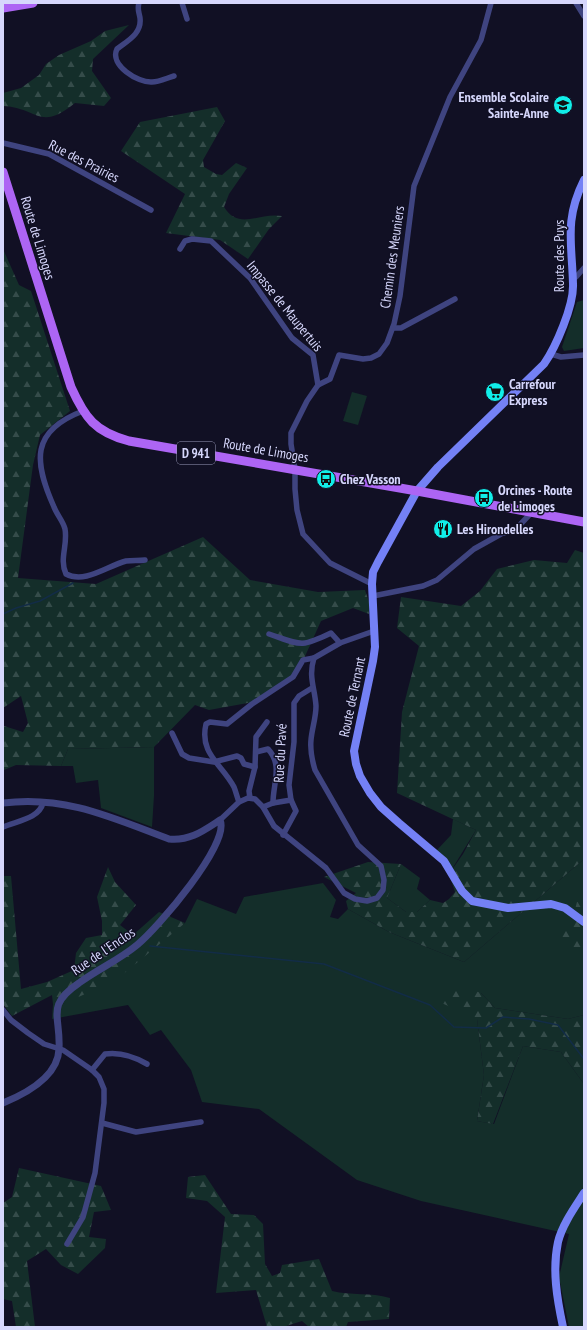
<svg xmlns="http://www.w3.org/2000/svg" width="587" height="1330" font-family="'PT Sans Narrow',sans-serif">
  <defs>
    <pattern id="forest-firs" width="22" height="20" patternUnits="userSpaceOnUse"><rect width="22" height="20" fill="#142e2a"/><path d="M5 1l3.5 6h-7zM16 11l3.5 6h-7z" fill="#354c4a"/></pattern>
  </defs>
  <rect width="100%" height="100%" fill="#111024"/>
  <!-- green -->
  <g fill="#142e2a">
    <path d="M584,300V348L564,351L562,347L577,302Z"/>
    <path d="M352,392L367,396L358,425L343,421Z"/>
    <path d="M154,747V796L152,827L101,808L98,780L76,783L73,766H61L68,749Z"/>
    <path d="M453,819L476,830L449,874L440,861L437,850L451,835Z"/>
    <path d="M584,859V1015L568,1019L495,1008L481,993L477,1019L484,1075L477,1121L494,1124L523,1046L561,1052L584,1084V1327H569L559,1277L569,1234L421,1201L357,1180L259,1109L202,1102L191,1070L161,1030L150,1035L128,1005L52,1019L53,1004H63L185,923L197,899L236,914L244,897L323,883L336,900L330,917L338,919L348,909L389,932L464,962Z"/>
    <path d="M401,864L420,878L417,889L430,900L417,912H406L387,898Z"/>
  </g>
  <!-- forest -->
  <g fill="url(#forest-firs)">
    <path d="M129,25L93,59L92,71L111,98L104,106L75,103C39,132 39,108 3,106V93L21,88L39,75L46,64L59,55L91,41L105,31Z"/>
    <path d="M217,107L225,121L203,160L204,167L216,174L222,175L236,163L247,168L229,194L224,207C239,231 259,212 282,216L269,229L248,259L220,240L166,233L185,194L121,151L140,122Z"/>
    <path d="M3,249L19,285L31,291L70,411L40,435L33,465L18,578L96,584L203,537L250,580L318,592L365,590L369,602V614L353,608L321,621L296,676L259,701L209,710L195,705L154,747L68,749L61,766L16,765L4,770L3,732L4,726L23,732L28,723L21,696L3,708Z"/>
    <path d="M575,550L584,553V859L464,962L389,932L348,909L346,901L356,893L324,877L368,862L401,864L387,898L406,912H417L430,900L443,903L449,899L455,892L449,874L463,854L476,830L397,793L402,712L419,646L397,628L401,597L461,606L480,591L497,569L534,560L567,563Z"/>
    <path d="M108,867L115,882L136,905L120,925L133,935L159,912L185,923L116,980L63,1004H53L52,995L12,1016L3,1004V876H11L21,989L47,982L74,970L76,953L86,938L102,935V921L97,897Z"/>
    <path d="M577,902H584V955L561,947L562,933L572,921Z"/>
    <path d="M464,987L481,993L495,1008L568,1019L584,1015V1084L561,1052L523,1046L493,1124L477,1121L484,1075L477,1019L435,1000Z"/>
    <path d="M19,1168L101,1186L111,1210L94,1212L89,1237L106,1239L105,1248L78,1274L61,1265L46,1249L27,1261L35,1327H16L12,1301L3,1299V1203L12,1197Z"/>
    <path d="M205,1175L231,1214L254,1215L263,1224L265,1264L272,1276L280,1273L282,1265L319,1259L332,1291C351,1296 370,1292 390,1298L389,1319L348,1322L346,1327H309L302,1321L283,1327H267L256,1290L216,1293L225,1217L207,1201L186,1198L188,1177Z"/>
  </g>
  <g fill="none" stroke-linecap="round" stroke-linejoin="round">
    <!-- stream -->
    <g stroke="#122c47" stroke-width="1.5">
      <path d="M3,614L16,608L40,601L73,583"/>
      <path d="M150,946L324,964L430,1005L454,1027L486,1028L503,1017L529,1019L558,1025L584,1059"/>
    </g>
    <!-- minor -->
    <g stroke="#3f4480" stroke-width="5.5">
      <path d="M139,3C137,9 139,12 140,18C142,34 127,41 117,49C109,65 138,83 152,82C159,82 167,78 174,76"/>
      <path d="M182,3L187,19"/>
      <path d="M576,3L584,16"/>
      <path d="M3,143L49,154L151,210"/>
      <path d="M180,249L185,241L192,239L211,241L250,278L292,338L313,355L318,385"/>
      <path d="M572,278L576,277L584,268"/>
      <path d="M393,328H401L455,299"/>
      <path d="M551,354L561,357L584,355"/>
      <path d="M83,411C30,431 34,462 54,507C57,515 63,521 65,529C68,545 59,559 66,574C85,584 107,566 126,561C132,560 139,561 145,560"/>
      <path d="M372,584L330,563L303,534L297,510L295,489V469L291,444V433L307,401L318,385L330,379L339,355L363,359L371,358L379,354L387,343L394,324L400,296L414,186L450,97L481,40L491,3"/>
      <path d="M373,596L423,586L437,580L474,549L501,534L516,529L532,512"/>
      <path d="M269,634C301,645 300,648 331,633L340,643"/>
      <path d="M172,733L182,754L189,758L214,762L237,756L241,758L244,764L255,767"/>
      <path d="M256,752L268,749C283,765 273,783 273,803"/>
      <path d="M250,798L249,791L255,767L256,737L267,722"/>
      <path d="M239,802C237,797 236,792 234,787C222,764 199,754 206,724L210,722L227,724L252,704L293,677L303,660L314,658"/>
      <path d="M263,807L273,803L291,800"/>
      <path d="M220,820L239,802L248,798L255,799L263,807L274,826L326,868L344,893L355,899L367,901L377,898L383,890L384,880L381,866L358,845L315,770C312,760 310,750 311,740C312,728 316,718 316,706C315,688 308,677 314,658L340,643L374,631"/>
      <path d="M3,827C16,821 39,819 43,803"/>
      <path d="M283,835L296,811L291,800L289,785L294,742V703L299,696L312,688"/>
      <path d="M3,1010L11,1020L28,1033L44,1044L63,1050L92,1070L99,1077L104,1089V1103L95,1173L83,1217L67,1244"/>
      <path d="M92,1070L105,1054C119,1052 135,1057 147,1064"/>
      <path d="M102,1123L136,1132L201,1122"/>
    </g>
    <!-- tertiary -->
    <path stroke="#3f4480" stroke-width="7" d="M3,803C65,795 113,818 169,839C190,841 203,831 220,820C231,843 157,929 137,945C119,960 98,969 79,983C45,1006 61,1016 59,1049C58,1077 25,1094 3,1103"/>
    <!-- secondary -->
    <g stroke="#7481f5" stroke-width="8">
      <path d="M584,180C564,220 572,243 573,284C574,305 556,347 544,364L438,467L417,491L378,562L373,572L372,584L375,647L373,661L354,751L356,764L360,776L370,793L381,807L399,823L444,861L462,891L472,901L508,908L551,904L565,908L584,922"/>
      <path d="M563,1327C557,1299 552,1270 558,1242C562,1225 575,1207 584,1193"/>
    </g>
    <!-- primary -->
    <g stroke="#ad65f4" stroke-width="9">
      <path d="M3,8L33,3"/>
      <path d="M3,172L71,387C85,418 95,432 129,441L417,491L584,522"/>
    </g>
  </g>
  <!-- icons -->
  <defs>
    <symbol id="school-disc" viewBox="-11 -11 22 22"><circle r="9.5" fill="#11eee9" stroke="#111024"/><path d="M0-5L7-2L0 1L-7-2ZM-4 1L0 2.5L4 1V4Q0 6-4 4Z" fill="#111"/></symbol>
    <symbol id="supermarket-disc" viewBox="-11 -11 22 22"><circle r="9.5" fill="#11eee9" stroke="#111024"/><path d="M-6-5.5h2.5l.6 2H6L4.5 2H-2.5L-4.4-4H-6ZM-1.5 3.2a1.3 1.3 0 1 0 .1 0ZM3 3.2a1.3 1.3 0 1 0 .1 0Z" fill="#111"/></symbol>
    <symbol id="bus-disc" viewBox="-11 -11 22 22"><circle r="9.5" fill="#11eee9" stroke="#111024"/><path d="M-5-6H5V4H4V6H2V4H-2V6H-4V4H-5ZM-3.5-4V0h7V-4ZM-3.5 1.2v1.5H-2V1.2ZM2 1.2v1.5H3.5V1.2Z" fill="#111"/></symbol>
    <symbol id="restaurant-disc" viewBox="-11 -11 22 22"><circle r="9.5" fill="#11eee9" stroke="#111024"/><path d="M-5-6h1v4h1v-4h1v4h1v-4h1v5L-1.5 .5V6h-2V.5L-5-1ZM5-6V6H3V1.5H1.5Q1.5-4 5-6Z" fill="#111"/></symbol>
  </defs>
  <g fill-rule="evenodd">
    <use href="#school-disc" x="552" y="94" width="22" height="22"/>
    <use href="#supermarket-disc" x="484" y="381" width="22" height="22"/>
    <use href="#bus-disc" x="315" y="468" width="22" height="22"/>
    <use href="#bus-disc" x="473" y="487" width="22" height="22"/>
    <use href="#restaurant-disc" x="432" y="518" width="22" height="22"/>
  </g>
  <g text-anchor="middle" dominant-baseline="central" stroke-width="3" stroke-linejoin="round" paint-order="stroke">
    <!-- shield labels -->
    <rect fill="#111024" stroke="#9b9bbb" stroke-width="1" x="177" y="442" width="38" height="22" rx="3"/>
    <g font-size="13" font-weight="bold" fill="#d6d7fc">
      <text x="196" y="453">D 941</text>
    </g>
    <!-- poi labels -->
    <g font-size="14" font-weight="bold" fill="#d6d7fc" stroke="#111024" text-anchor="start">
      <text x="549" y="97" text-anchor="end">Ensemble Scolaire<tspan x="549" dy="16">Sainte-Anne</tspan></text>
      <text x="509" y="384">Carrefour<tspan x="509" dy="16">Express</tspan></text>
      <text x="340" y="479">Chez Vasson</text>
      <text x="498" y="490">Orcines - Route<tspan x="498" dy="16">de Limoges</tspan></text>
      <text x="457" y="529">Les Hirondelles</text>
    </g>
    <!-- street labels -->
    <g font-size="14" fill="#d6d7fc" stroke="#111024">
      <text transform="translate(84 161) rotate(27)">Rue des Prairies</text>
      <text transform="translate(38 238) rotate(73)">Route de Limoges</text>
      <text transform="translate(559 256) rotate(-90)">Route des Puys</text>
      <text transform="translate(392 257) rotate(-82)">Chemin des Meuniers</text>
      <text transform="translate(285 306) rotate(51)">Impasse de Maupertuis</text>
      <text transform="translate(266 450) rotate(10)">Route de Limoges</text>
      <text transform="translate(352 697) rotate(-78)">Route de Ternant</text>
      <text transform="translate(280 753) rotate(-87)">Rue du Pavé</text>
      <text transform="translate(103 951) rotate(-34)">Rue de l'Enclos</text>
    </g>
  </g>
  <!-- border -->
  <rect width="587" height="1330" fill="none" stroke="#d6d7fc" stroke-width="8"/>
</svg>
